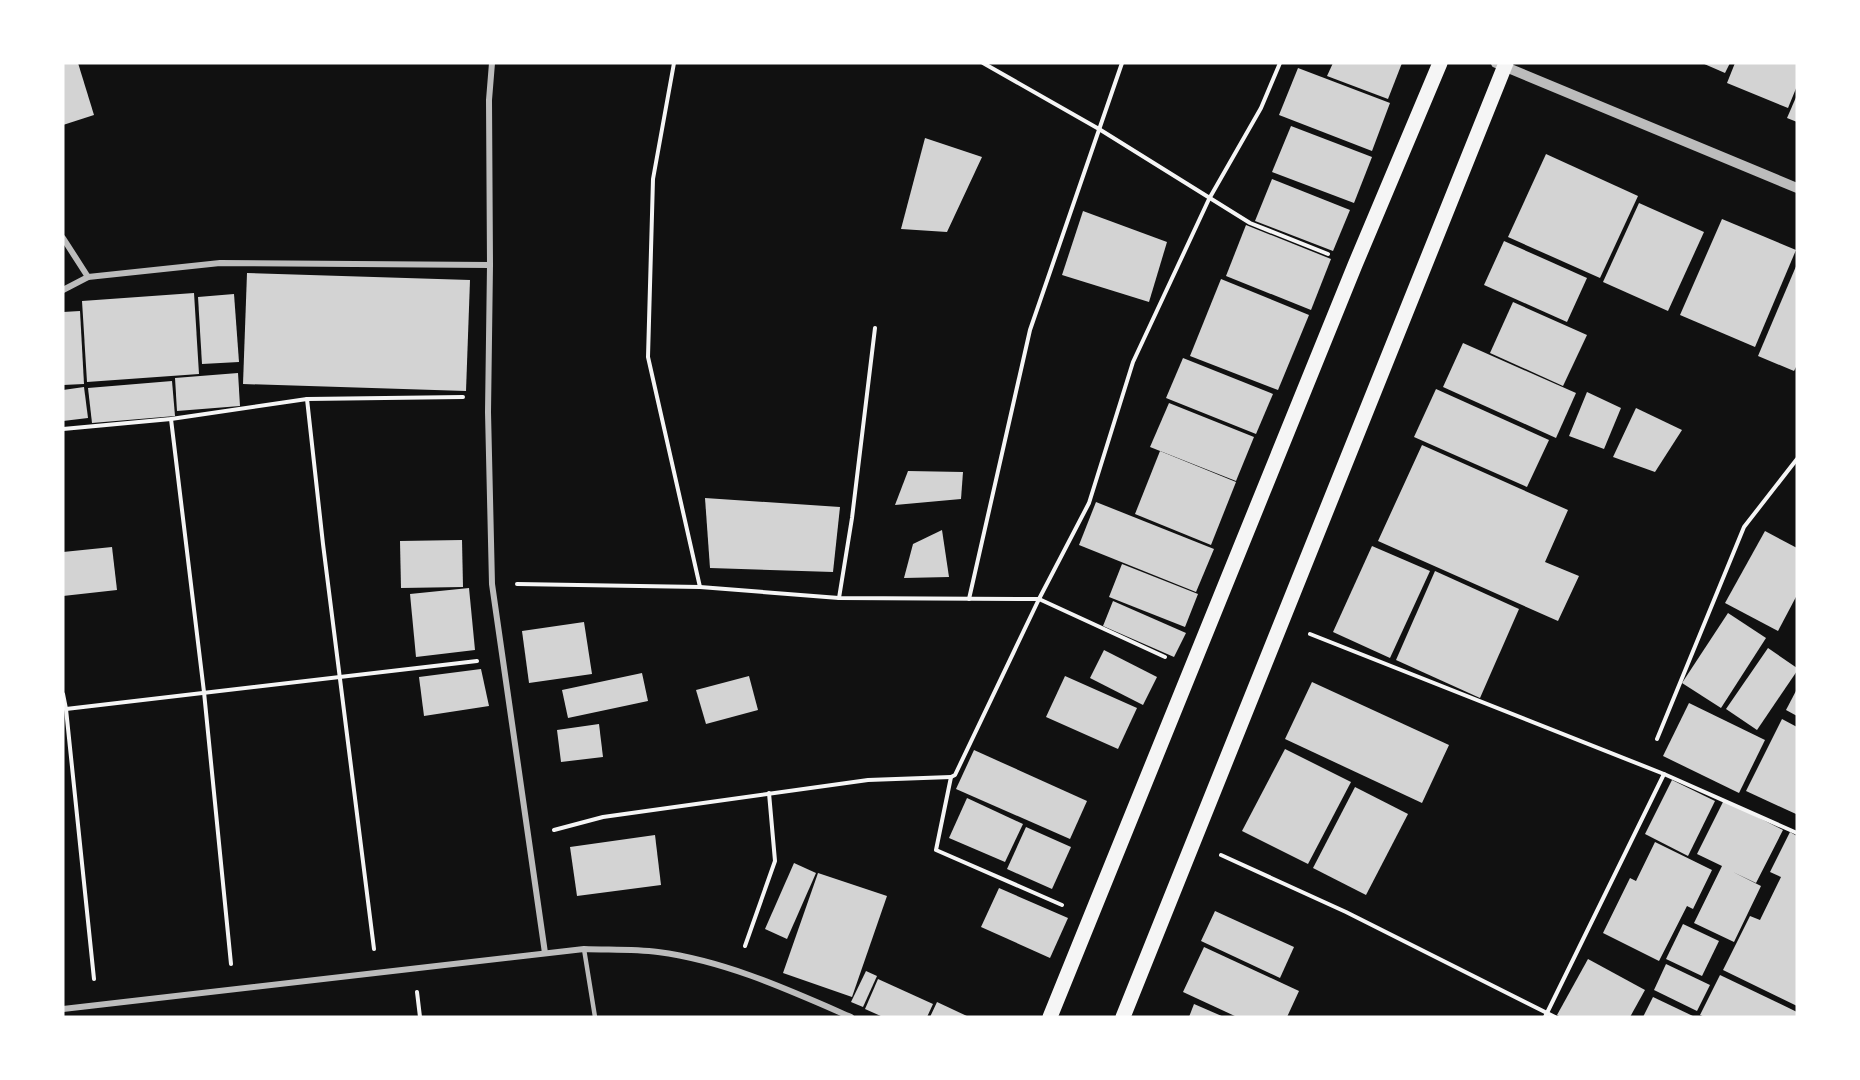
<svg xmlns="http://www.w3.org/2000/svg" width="1860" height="1080" font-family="Barlow,sans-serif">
  <rect width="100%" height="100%" fill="#111"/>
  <!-- building -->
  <g fill="#d3d3d3">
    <path d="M63,63H78L94,115L63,125Z"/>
    <path d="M1333,63H1402L1388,99L1327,76Z"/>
    <path d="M1702,63H1730L1725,73Z"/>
    <path d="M1735,63H1797V86L1788,108L1727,83Z"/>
    <path d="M1298,68L1390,103L1372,151L1279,115Z"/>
    <path d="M1797,95V122L1787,118Z"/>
    <path d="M1291,126L1372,157L1354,203L1272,172Z"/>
    <path d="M925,138L982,157L947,232L901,229Z"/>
    <path d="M1546,154L1638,196L1600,278L1508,237Z"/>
    <path d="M1272,179L1350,210L1333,251L1255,221Z"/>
    <path d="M1639,203L1704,232L1668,311L1603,282Z"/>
    <path d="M1083,211L1167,242L1149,302L1062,275Z"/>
    <path d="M1722,219L1796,250L1755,347L1680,315Z"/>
    <path d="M1246,225L1331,259L1311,310L1226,276Z"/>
    <path d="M1504,241L1587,278L1567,322L1484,285Z"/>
    <path d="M1797,264V365L1794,371L1758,356Z"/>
    <path d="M247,273L470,280L466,391L243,384Z"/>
    <path d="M1221,279L1309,315L1278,390L1190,356Z"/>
    <path d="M194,293L199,374L87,382L82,301Z"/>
    <path d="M234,294L239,362L202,364L198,297Z"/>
    <path d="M1513,302L1587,335L1563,386L1490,353Z"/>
    <path d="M80,311L84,384L63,385V312Z"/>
    <path d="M1463,343L1576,393L1556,438L1443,387Z"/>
    <path d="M1183,358L1273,394L1256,434L1166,398Z"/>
    <path d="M238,373L240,406L177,411L175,378Z"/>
    <path d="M172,381L175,416L92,423L88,388Z"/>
    <path d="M84,387L88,418L63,421V390Z"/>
    <path d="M1436,389L1549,440L1527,487L1414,437Z"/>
    <path d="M1587,392L1621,408L1604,449L1569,436Z"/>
    <path d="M1169,403L1254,437L1236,481L1150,447Z"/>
    <path d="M1636,408L1682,430L1655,472L1613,457Z"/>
    <path d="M1422,445L1568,510L1545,562L1579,576L1558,621L1378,541Z"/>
    <path d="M1160,451L1236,482L1211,545L1135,514Z"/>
    <path d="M908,471L963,472L961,499L895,505Z"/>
    <path d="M705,498L840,507L833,572L710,568Z"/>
    <path d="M1096,502L1214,549L1196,592L1079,545Z"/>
    <path d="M942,530L949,577L904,578L913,544Z"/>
    <path d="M1765,531L1797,548V595L1778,631L1725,603Z"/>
    <path d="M462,540L463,587L401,588L400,541Z"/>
    <path d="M1372,546L1430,571L1390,658L1333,632Z"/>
    <path d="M112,547L117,590L63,596V552Z"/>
    <path d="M1122,564L1198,594L1185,627L1109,597Z"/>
    <path d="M1435,571L1519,609L1480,698L1396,660Z"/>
    <path d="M469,588L475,650L416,657L410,594Z"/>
    <path d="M1113,601L1186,633L1174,657L1103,626Z"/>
    <path d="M1728,613L1766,638L1721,708L1682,683Z"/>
    <path d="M584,622L592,674L529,683L522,631Z"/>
    <path d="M1768,648L1797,668V671L1757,730L1726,709Z"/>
    <path d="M1104,650L1157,677L1143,705L1090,678Z"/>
    <path d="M481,669L489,706L424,716L419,677Z"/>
    <path d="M642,673L648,701L568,718L562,690Z"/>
    <path d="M749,676L758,710L706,724L696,690Z"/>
    <path d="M1065,676L1137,708L1118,749L1046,717Z"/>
    <path d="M1312,682L1449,745L1422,803L1285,739Z"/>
    <path d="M1797,689V716L1786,710Z"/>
    <path d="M1689,703L1765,740L1739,793L1663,756Z"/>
    <path d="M1782,719L1797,727L1796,814L1746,791Z"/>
    <path d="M599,724L603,757L561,762L557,730Z"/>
    <path d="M1285,749L1351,782L1308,864L1242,831Z"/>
    <path d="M974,750L1087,801L1070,839L956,789Z"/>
    <path d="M1672,780L1715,801L1688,856L1645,834Z"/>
    <path d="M1355,787L1408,814L1366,895L1313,868Z"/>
    <path d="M967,798L1023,824L1005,862L949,838Z"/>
    <path d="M1724,800L1783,830L1756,883L1733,872L1761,886L1734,942L1694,923L1722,866L1697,854Z"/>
    <path d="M1026,827L1071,847L1052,889L1007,869Z"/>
    <path d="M1790,832L1797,836V1006L1723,970L1750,916L1760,920L1781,877L1770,872Z"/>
    <path d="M655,835L661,885L577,896L570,847Z"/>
    <path d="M1655,842L1712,870L1693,909L1687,906L1659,961L1603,933L1630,878L1636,881Z"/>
    <path d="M794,863L816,873L787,939L765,929Z"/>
    <path d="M818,873L887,896L852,997L783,973Z"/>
    <path d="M999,888L1068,918L1050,958L981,927Z"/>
    <path d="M1215,911L1294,947L1280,978L1201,941Z"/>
    <path d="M1683,924L1719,941L1702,976L1666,959Z"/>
    <path d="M1204,947L1299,991L1287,1017H1237L1183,992Z"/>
    <path d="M1588,959L1645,990L1630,1017H1561L1557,1015Z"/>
    <path d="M1666,964L1710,985L1697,1011L1654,990Z"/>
    <path d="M866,971L877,976L863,1007L851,1002Z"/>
    <path d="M1720,975L1797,1012V1017H1705L1700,1015Z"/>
    <path d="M878,979L933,1004L927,1017H883L865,1009Z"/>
    <path d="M1653,997L1695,1017H1643Z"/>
    <path d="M937,1002L969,1017H930Z"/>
    <path d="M1194,1004L1224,1017H1189Z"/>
  </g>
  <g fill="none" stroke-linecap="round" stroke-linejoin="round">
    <!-- path -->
    <g stroke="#f5f5f5" stroke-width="4">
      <path d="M674,63L653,179L648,357L700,587"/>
      <path d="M983,63L1099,129L1250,223L1328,254"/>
      <path d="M307,399L323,544L374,949"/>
      <path d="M171,419L204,692L231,964"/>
      <path d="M63,429L171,419L307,399L463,397"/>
      <path d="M517,584L700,587L839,598L1039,599L1165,657"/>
      <path d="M839,598L852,518L875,328"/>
      <path d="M969,599L1030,330L1122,63"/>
      <path d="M1310,634L1664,774L1797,833"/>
      <path d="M63,694L66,709L94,979"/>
      <path d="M66,709L477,661"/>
      <path d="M1657,739L1744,527L1797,459"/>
      <path d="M554,830L603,817L868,780L951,777"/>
      <path d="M1221,855L1346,912L1555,1017"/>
      <path d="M1062,905L936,850L951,777L955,775L1039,599L1089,503L1133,362L1209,199L1261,108L1280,63"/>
      <path d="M745,946L775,861L769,793"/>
      <path d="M417,992L420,1017"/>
      <path d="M1545,1017L1664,774"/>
    </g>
    <!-- service -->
    <path stroke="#bcbcbc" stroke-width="4.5" d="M584,949L595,1017"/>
    <!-- minor -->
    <g stroke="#bcbcbc" stroke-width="6">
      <path d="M492,63L489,100L490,265L488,412L492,584L545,953"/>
      <path d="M63,238L88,277"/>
      <path d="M63,290L88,277L220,263L490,265"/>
      <path d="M63,1009L584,949C609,950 634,949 658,952C726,961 789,990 851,1017"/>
    </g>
    <!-- tertiary -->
    <path stroke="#bcbcbc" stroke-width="10" d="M1496,63L1797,188"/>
    <!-- primary -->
    <g stroke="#f5f5f5" stroke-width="15">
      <path d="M1050,1017L1355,265L1440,63"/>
      <path d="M1123,1017L1506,63"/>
    </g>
  </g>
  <!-- border -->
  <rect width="1860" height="1080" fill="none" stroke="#ffffff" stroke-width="129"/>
</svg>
